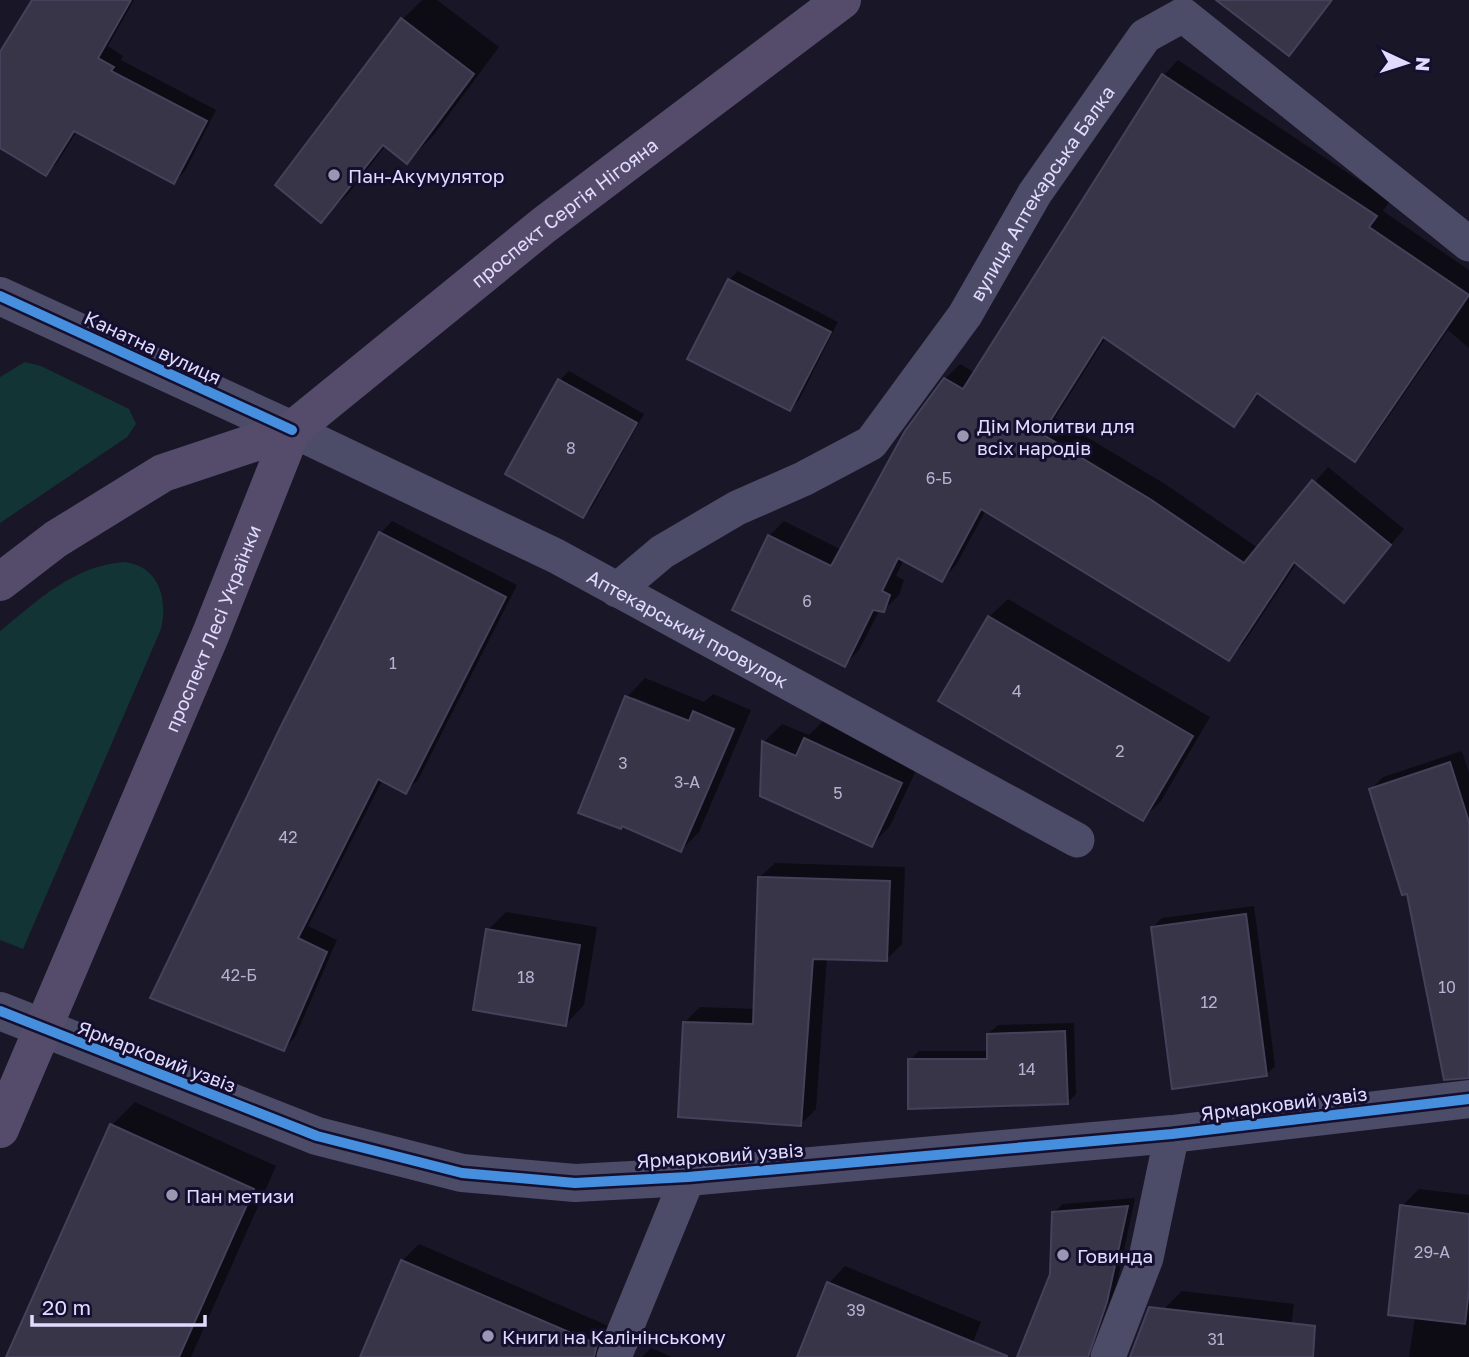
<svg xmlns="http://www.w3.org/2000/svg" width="1469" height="1357" font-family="'Golos Text',sans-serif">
  <rect width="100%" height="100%" fill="#191627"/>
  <!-- green -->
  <g fill="#133435">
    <path d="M25,362L41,366L129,409L136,424L127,437L0,523V377Z"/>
    <path d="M125,562C159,567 168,598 161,629L23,949L0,940V631C39,600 72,566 125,562Z"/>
  </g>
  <!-- shadow -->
  <g fill="#0007" fill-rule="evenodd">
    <path d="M34,0H134L108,46L123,56L121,60L216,110L185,171L174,182L77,131L57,163L46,174L0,146V55Z"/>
    <path d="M422,0H437L499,47L433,136L407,162L386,145L348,194L321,220L402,20Z"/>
    <path d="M1219,0H1334L1289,54Z"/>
    <path d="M1178,60L1390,201L1383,211L1469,270V348L1448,330L1369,445L1355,459L1260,393L1234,425L1106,337L1055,418L1165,484L1258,548L1328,467L1404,529L1344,601L1297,563L1243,644L1228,659L986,510L956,565L942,580L904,559L896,576L904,580L899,595L884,610L880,609L859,650L845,665L769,536L784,521L842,550L945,379L960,364L975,373L1164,75Z"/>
    <path d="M738,271L838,322L799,400L790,409L729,280Z"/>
    <path d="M569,371L644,414L592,507L583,516L508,473L560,380Z"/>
    <path d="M392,521L517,585L418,780L406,791L383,779L308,926L337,940L295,1037L284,1049L281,729L381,533Z"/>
    <path d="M1008,599L1210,717L1161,801L1143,819L989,617Z"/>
    <path d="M645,678L704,702L713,694L751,710L699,832L681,850L623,825L581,812L627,697ZM633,697L697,723L696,726L633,701Z"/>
    <path d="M824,720L919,764L890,826L872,845L762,795L764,742L782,724L809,735Z"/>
    <path d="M1462,751L1469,773V1035L1408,892L1371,789L1383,777Z"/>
    <path d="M775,863L905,867L902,944L887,959L827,957L816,1109L801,1124L684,1023L700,1007L755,1009L759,878Z"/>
    <path d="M1254,906L1275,1066L1266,1075L1153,927L1162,918Z"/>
    <path d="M506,912L597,927L584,1005L566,1024L488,930Z"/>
    <path d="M1074,1023L1076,1094L1067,1103L910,1060L919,1051H989L988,1034L998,1025Z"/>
    <path d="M135,1102L276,1166L191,1357H9L112,1125Z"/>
    <path d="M1419,1189L1469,1195V1357H1409L1415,1317L1402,1206Z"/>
    <path d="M1135,1198L1117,1283L1087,1357H1019L1052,1275L1053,1213L1063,1204Z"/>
    <path d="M419,1244L613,1328L621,1357H362L402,1261Z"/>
    <path d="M845,1266L981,1322L967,1357H798L829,1283Z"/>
    <path d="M1182,1291L1294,1304L1287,1357H1158L1164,1309Z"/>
    <path d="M651,1348L672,1357H642Z"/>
  </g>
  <!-- building -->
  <g fill="#393548" stroke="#45415a" stroke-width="2">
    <path d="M32,0H131L98,58L114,67L111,71L207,121L174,184L74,131L46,176L0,148V52Z"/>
    <path d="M1216,0H1332L1289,56Z"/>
    <path d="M401,18L474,74L407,164L383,145L321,223L275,185Z"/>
    <path d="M1162,74L1377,216L1369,227L1469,295L1355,462L1257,393L1234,427L1103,337L1042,434L1150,499L1244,563L1312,480L1391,545L1344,603L1294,562L1229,661L981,509L942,582L898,558L882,591L890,595L884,612L873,610L845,667L732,610L768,535L831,566L905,431L944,378L963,389Z"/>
    <path d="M728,279L831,332L790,411L687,359Z"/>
    <path d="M558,379L637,423L583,518L505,474Z"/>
    <path d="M379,532L506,597L406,794L378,779L298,938L327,952L284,1051L150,998L280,728Z"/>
    <path d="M988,616L1193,736L1143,821L938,701Z"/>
    <path d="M625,696L689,721L693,711L734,729L681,852L622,826L621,829L578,813Z"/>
    <path d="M804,738L902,783L872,847L760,796L762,741L796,756Z"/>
    <path d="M1450,762L1469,822V1078L1444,1080L1407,894L1402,895L1369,789Z"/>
    <path d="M758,877L890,881L887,961L813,959L801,1126L678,1117L683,1022L753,1024Z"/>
    <path d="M1246,914L1267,1076L1172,1089L1151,927Z"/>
    <path d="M486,929L580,945L566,1026L473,1010Z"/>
    <path d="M1065,1031L1068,1104L908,1109V1059H987V1034Z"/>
    <path d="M110,1124L254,1189L179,1357H6Z"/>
    <path d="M1400,1205L1469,1214V1290L1465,1324L1388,1315Z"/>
    <path d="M1128,1206L1107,1302L1088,1357H1017L1050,1274L1052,1212Z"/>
    <path d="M401,1260L597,1344L594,1357H360Z"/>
    <path d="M827,1282L1007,1356V1357H797Z"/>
    <path d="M1149,1307L1315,1326L1313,1357H1130Z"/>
  </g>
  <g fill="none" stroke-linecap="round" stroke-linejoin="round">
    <!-- lane -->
    <g stroke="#4c4b68" stroke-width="35">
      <path id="s1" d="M292,430L556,556L1077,840"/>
      <path id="s2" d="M617,590L662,552L737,508L803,479L871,443L965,315L1035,193L1145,36L1183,15L1469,244"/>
      <path d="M614,1357L688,1177"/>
      <path d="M1108,1357L1146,1258L1172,1134"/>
    </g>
    <!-- street -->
    <g stroke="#4c4b68" stroke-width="38">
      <path d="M0,296L292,430"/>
      <path d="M0,1011L317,1136L462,1173L575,1183L688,1177L1172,1134L1469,1099"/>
    </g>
    <!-- primary -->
    <g stroke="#554c6c" stroke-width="38">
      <path id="s3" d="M0,582L56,539L163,473L292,430L544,225L842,0"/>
      <path id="s4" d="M0,1129L210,636L292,430"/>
    </g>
    <defs>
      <g id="cycleway">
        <path d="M0,296L292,430"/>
        <path d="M0,1011L317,1136L462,1173L575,1183L688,1177L1172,1134L1469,1099"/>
      </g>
    </defs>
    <!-- cycleway casing -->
    <use href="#cycleway" stroke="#140f2e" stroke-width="15"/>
    <!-- cycleway -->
    <use href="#cycleway" stroke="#468fdf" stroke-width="10"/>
  </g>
  <!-- markers -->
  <g fill="#9a97b3" stroke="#140f2e" stroke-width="2.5">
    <circle cx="334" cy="175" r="7"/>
    <circle cx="963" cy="436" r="7"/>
    <circle cx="172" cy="1195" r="7"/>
    <circle cx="1063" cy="1255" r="7"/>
    <circle cx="488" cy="1336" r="7"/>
  </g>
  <g text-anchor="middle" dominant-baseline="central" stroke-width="6" stroke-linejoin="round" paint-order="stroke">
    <!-- number labels -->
    <g font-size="16" fill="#b6b2d1">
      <text x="571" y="448">8</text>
      <text x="939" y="478">6-Б</text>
      <text x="807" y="601">6</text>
      <text x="393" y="663">1</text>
      <text x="1017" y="691">4</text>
      <text x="1120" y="751">2</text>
      <text x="623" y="763">3</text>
      <text x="687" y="782">3-А</text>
      <text x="838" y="793">5</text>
      <text x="288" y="837">42</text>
      <text x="239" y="975">42-Б</text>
      <text x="526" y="977">18</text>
      <text x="1447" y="987">10</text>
      <text x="1209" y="1002">12</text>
      <text x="1027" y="1069">14</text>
      <text x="1432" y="1252">29-А</text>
      <text x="856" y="1310">39</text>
      <text x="1216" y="1339">31</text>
    </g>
    <!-- poi labels -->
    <g font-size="19" fill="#e0dcff" stroke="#140f2e" text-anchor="start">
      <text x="348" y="175">Пан-Акумулятор</text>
      <text x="977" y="425">Дім Молитви для<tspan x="977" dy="22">всіх народів</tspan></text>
      <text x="186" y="1195">Пан метизи</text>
      <text x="1077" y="1255">Говинда</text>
      <text x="502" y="1336">Книги на Калінінському</text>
    </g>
    <!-- street labels -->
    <g font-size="19" fill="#e0dcff" stroke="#140f2e">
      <text stroke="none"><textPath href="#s2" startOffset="598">вулиця Аптекарська Балка</textPath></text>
      <text stroke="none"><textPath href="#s3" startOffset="681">проспект Сергія Нігояна</textPath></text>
      <text transform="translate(153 347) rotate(25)">Канатна вулиця</text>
      <text stroke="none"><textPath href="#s4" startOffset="544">проспект Лесі Українки</textPath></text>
      <text stroke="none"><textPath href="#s1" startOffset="443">Аптекарський провулок</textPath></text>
      <text transform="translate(157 1056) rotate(21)">Ярмарковий узвіз</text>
      <text transform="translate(1284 1103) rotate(-7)">Ярмарковий узвіз</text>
      <text transform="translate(720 1155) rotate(-4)">Ярмарковий узвіз</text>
    </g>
  </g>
  <!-- north arrow -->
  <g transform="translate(1406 63) rotate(94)" stroke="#140f2e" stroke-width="5" paint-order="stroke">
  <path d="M0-5L12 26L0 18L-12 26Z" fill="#e0dcff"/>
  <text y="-10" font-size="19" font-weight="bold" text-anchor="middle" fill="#e0dcff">N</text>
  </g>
  <!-- scale -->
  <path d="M32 1315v10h173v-10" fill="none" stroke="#e0dcff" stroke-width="3.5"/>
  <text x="42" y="1315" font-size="21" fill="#e0dcff" stroke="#140f2e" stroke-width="5" paint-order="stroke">20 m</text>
</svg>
